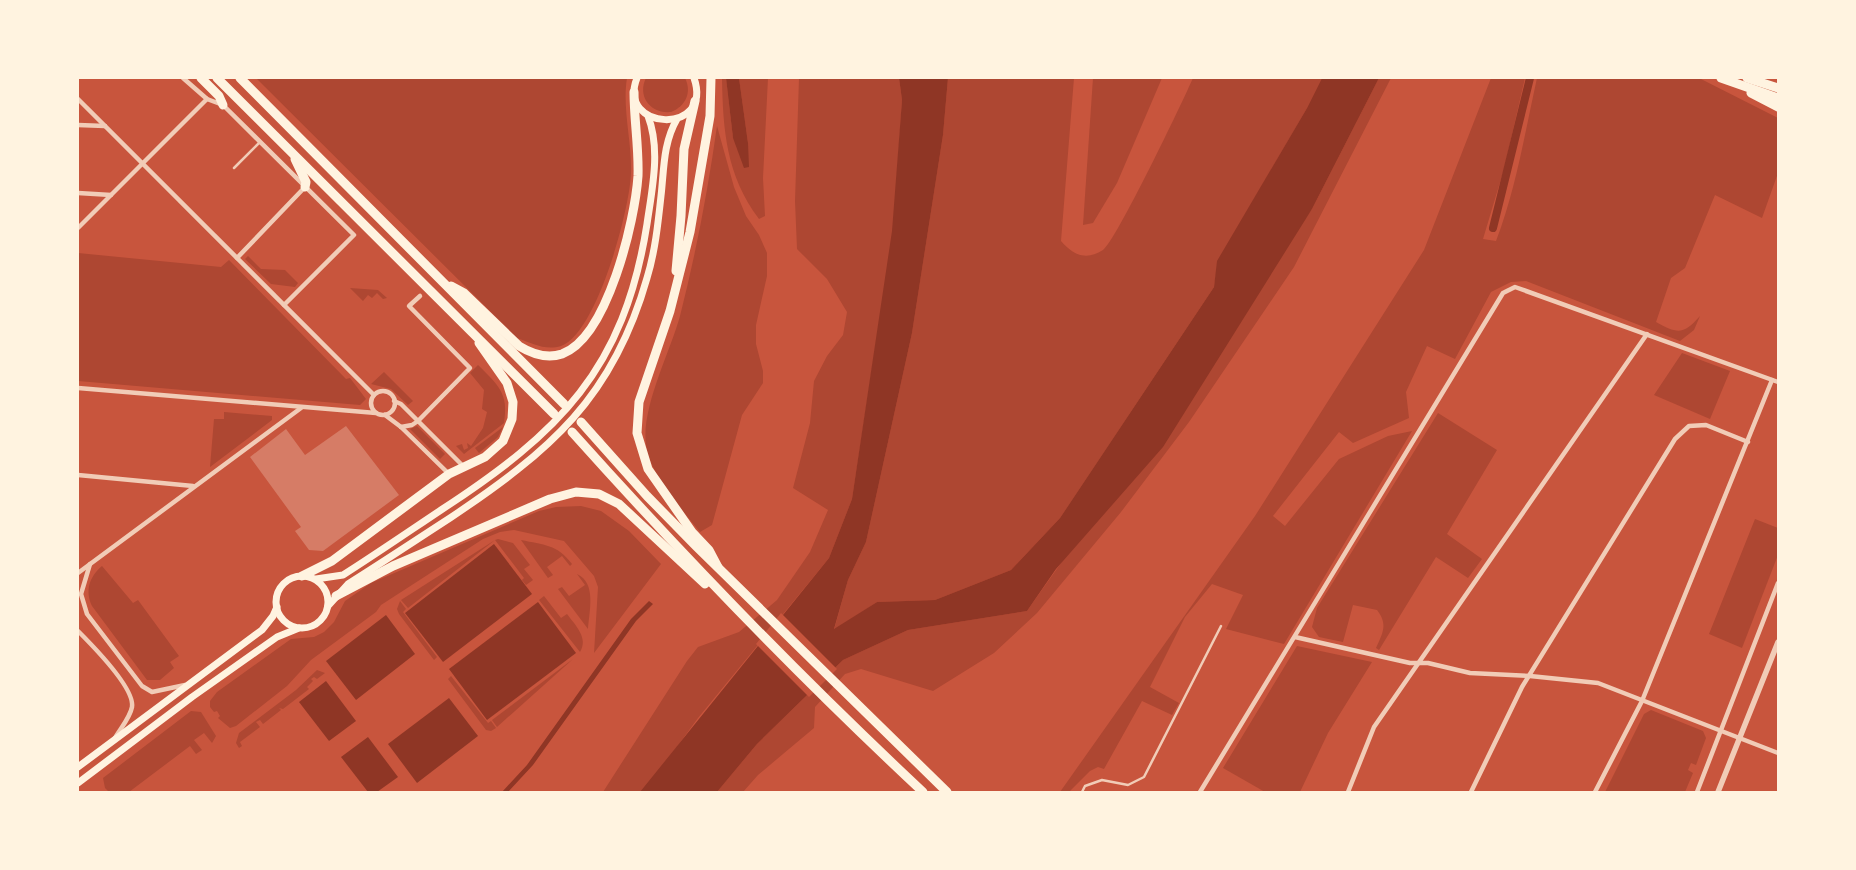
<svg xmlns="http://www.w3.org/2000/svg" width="1856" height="870" font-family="Signika,sans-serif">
  <rect width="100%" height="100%" fill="#c8553d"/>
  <!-- green -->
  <g fill="#ae4732">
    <path d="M256,78H627C622,108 632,142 631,173C630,209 597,333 561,346C545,351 532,343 517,338Z"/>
    <path d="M646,78H685C692,92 686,106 671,112C650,114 637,96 646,78Z"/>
    <path d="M722,78H726L733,138L748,143L739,78H768L763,178L765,216L759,219C726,175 723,130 722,78Z"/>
    <path d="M799,78H899L902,100L893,231L852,499L829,558L698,718L644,792H603L687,661L698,647L739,632L777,600L810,552L828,510L793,488L810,423L814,381L827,356L843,335L847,312L827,279L797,249L795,201Z"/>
    <path d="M948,78H1074L1061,241C1073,255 1086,261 1103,250C1116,241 1183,101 1193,78H1322L1307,108L1218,261L1214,287L1060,518L1011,570L935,600L877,602L834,630L848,580L866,542L912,333L943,135Z"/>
    <path d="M1093,78H1162L1117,183L1093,223L1083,225Z"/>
    <path d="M1379,78H1391L1294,267L1189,422L1121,512L1037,613L994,653L933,691L861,669L845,674L815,707L814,728L758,775L743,792H717L757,744L843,660L908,630L1027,611L1312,209Z"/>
    <path d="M1491,78H1525L1504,169L1483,239L1496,241C1516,189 1525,132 1537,78H1699L1778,118V173L1762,218L1715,195L1685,268L1671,278L1656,322C1678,334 1683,335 1700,316L1694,330L1680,341L1526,281L1511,282L1491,292L1455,359L1427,346L1406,392L1409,418L1353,443L1339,432L1273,516L1285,526L1339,459L1388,436L1412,431L1284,644L1226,629L1243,595L1212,584L1185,617L1150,687L1179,703L1172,715L1142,701L1104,769L1098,767L1090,771L1069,792H1060L1255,516L1424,250Z"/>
    <path d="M717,126L734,187L746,216L759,235L767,253V276L756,325V344L763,371V383L742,415L712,525L700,532C682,510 653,478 647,450C638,413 670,353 680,316C696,253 708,190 717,126Z"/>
    <path d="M78,253L221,267L229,260L346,379L350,378L366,399L360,405L78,381Z"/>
    <path d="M248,256L261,269L285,270L298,283L295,287L271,284L245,259Z"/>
    <path d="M350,288L378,290L387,298L383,299L377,293L372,298L368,295L363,301Z"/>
    <path d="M1682,353L1730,371L1710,419L1654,395Z"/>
    <path d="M478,365C498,385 509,393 504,423L464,454L456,446L462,444L464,450L468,448L467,443L471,446L483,428L487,412L482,409L484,390L470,373Z"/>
    <path d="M384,372L413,401L408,405L391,389L371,384Z"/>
    <path d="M224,412L272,416V420L210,467L214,419H224Z"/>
    <path d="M1438,413L1497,450L1447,534L1482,559L1468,578L1436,557L1379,650L1376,648C1383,633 1388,624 1377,610L1353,605L1343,642L1319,637L1312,627L1317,608Z"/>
    <path d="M417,426L445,454L440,459L410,429Z"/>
    <path d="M503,427L498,437L479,453L475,448Z"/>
    <path d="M581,506L601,511L629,531L661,564L594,653L598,587L594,576L564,541L514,530L500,532L483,539L381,605L376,612L311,660L287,686L236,726L230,728L218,718L220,716L217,711L214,712L210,707V701L217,692L291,639L314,637L324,632L334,622L345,601L371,583L539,511L556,507Z"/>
    <path d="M1755,519L1778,528V555L1742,648L1709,634Z"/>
    <path d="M498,539L513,543L530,565L524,569L533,580L526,585L522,580L524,578L495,540L408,608L401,600L495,540Z"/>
    <path d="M521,540C544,545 557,544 572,564L570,566L562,556L547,567L553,575L548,578Z"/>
    <path d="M102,566L133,603L138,600L179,656L170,662L174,668L160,680H147L92,606C85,591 89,577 102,566Z"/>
    <path d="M577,574C597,583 589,612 588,629L558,589L562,587L569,596L585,585Z"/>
    <path d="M544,596L561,618L567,614C575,625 589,638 580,652L539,600Z"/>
    <path d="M400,601L406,609L403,612L437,657L434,660L399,614L397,609Z"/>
    <path d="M1297,646L1372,662L1328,733L1300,792H1265L1223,768Z"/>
    <path d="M573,659L497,727L492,720Z"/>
    <path d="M317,670L325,673L317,679L314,677L311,679L313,681L307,687L309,689L283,709L279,708L281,710L263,724L260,720L256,722L260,727L240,742L242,746L239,748L236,743L239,733L296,690Z"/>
    <path d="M451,676L488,723L491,721L496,728L491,731L486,730L448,679Z"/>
    <path d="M1651,710L1703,731L1706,738L1696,765L1691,763L1688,770L1693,773L1685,792H1605L1644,714Z"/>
    <path d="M191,711L201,712L216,736L212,743L204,733L194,740L202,750L196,754L190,746L129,792H109L105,788L103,778Z"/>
  </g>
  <!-- water -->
  <g fill="#8f3625">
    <path d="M726,78H739L748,143L749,167L744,168L733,138Z"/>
    <path d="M899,78H948L943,135L912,333L866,542L848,580L834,629L877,602L935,600L1011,570L1060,518L1214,287L1217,261L1307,108L1322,78H1379L1312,209L1163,447L1056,569L1027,611L908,630L843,660L757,744L717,792H640L829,558L852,499L892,231L902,100Z"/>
    <path d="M494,544L532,594L443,662L405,613Z"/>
    <path d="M649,601L653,604L636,621L533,765L508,792H502L527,765L631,619Z"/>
    <path d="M538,602L576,653L487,720L449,669Z"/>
    <path d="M386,615L415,654L356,700L326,661Z"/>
    <path d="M326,681L356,721L329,741L299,702Z"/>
    <path d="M449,698L478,736L417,783L388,744Z"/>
    <path d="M368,737L398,777L377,792H368L341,757Z"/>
  </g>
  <!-- pier -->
  <path fill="#c8553d" d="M781,613L837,669L809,697L756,644Z"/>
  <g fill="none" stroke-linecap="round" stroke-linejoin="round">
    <!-- canal -->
    <path stroke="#8f3625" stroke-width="8" d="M1493,228L1530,78"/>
  </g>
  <!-- building -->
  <path fill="#d67c66" d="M346,426L399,495L323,551L309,550L295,531L301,527L250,457L286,429L305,455Z"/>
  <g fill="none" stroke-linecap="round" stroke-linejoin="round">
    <!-- service -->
    <g stroke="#f1ccb7" stroke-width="2.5">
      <path d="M234,168L260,142"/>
      <path d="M1082,792L1085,786L1102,780L1128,785L1144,777L1221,626"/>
    </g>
    <!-- minor -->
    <g stroke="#f1ccb7" stroke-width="4.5">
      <path d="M183,78L207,99L223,105L354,235L284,305"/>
      <path d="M78,99L374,395"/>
      <path d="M78,125L105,126"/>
      <path d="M78,193L111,195"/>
      <path d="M78,228L207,99"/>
      <path d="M237,258L305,187"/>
      <path d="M78,388L376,413"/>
      <circle cx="383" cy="403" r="12"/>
      <path d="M394,401L401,404L464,467"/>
      <path d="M385,415L401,427L449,474"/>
      <path d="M401,427L412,425L418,421L470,368L409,306L420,296"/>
      <path d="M78,475L193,486"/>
      <path d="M90,564L81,594L87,614L142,686L152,692L185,685"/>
      <path d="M78,573L301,408"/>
      <path d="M78,631C91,644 135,688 132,707C130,718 120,729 115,738"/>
      <path d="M1295,637L1410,663H1428L1470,673L1530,676L1598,683L1778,753"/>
      <path d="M1200,792L1503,293L1515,287L1778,382"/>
      <path d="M1348,792L1374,727L1647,334"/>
      <path d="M1471,792L1522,687L1675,439L1689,426L1706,425L1748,442"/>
      <path d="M1595,792L1642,701L1772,380"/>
      <path d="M1697,792L1778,583"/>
    </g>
    <!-- tertiary -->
    <path stroke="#f1ccb7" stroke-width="5.5" d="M1718,792L1778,642"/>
    <!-- primary -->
    <g stroke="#fff3e0" stroke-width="7">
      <path d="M637,78C616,131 714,136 694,78"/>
      <circle cx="302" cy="602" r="26"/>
      <path d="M316,579L343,575C376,554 408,532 441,510C559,433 624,370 647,224C652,189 661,150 648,116"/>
      <path d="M328,606L348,584C383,562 416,540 450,518C550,451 613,398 647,278C655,252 658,224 661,196C664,170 663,143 677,119"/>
      <path d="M78,767L262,630L273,616L277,607"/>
      <path d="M78,783L192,697L277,637L299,628"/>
    </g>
    <!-- motorway -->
    <g stroke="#fff3e0" stroke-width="9">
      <path d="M201,78L219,96L223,105"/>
      <path d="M217,78L554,414"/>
      <path d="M240,78L564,404"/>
      <path d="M711,78L710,116L690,232L670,311L639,402L637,433L648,469L692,532L709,550L718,567"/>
      <path d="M1721,78L1778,98"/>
      <path d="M1747,78L1778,88"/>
      <path d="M1751,93L1778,107"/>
      <path d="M295,159L306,182L305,187"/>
      <path d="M676,271L681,216L684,149L695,101"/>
      <path d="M451,286L464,293L519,346C532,354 547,359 562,354C608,337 635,220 638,176C639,148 634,120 634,92"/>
      <path d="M581,422L647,496L696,546L947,792"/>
      <path d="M572,432C684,557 801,678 923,792"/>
      <path d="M302,576L332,561L449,474L485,457L503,441L512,419L513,402L507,383L479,343"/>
      <path d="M336,596L393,566L550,499L576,492L599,494L619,504L705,584"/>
    </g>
  </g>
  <!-- border -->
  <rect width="1856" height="870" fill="none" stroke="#fff3e0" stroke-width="158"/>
</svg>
